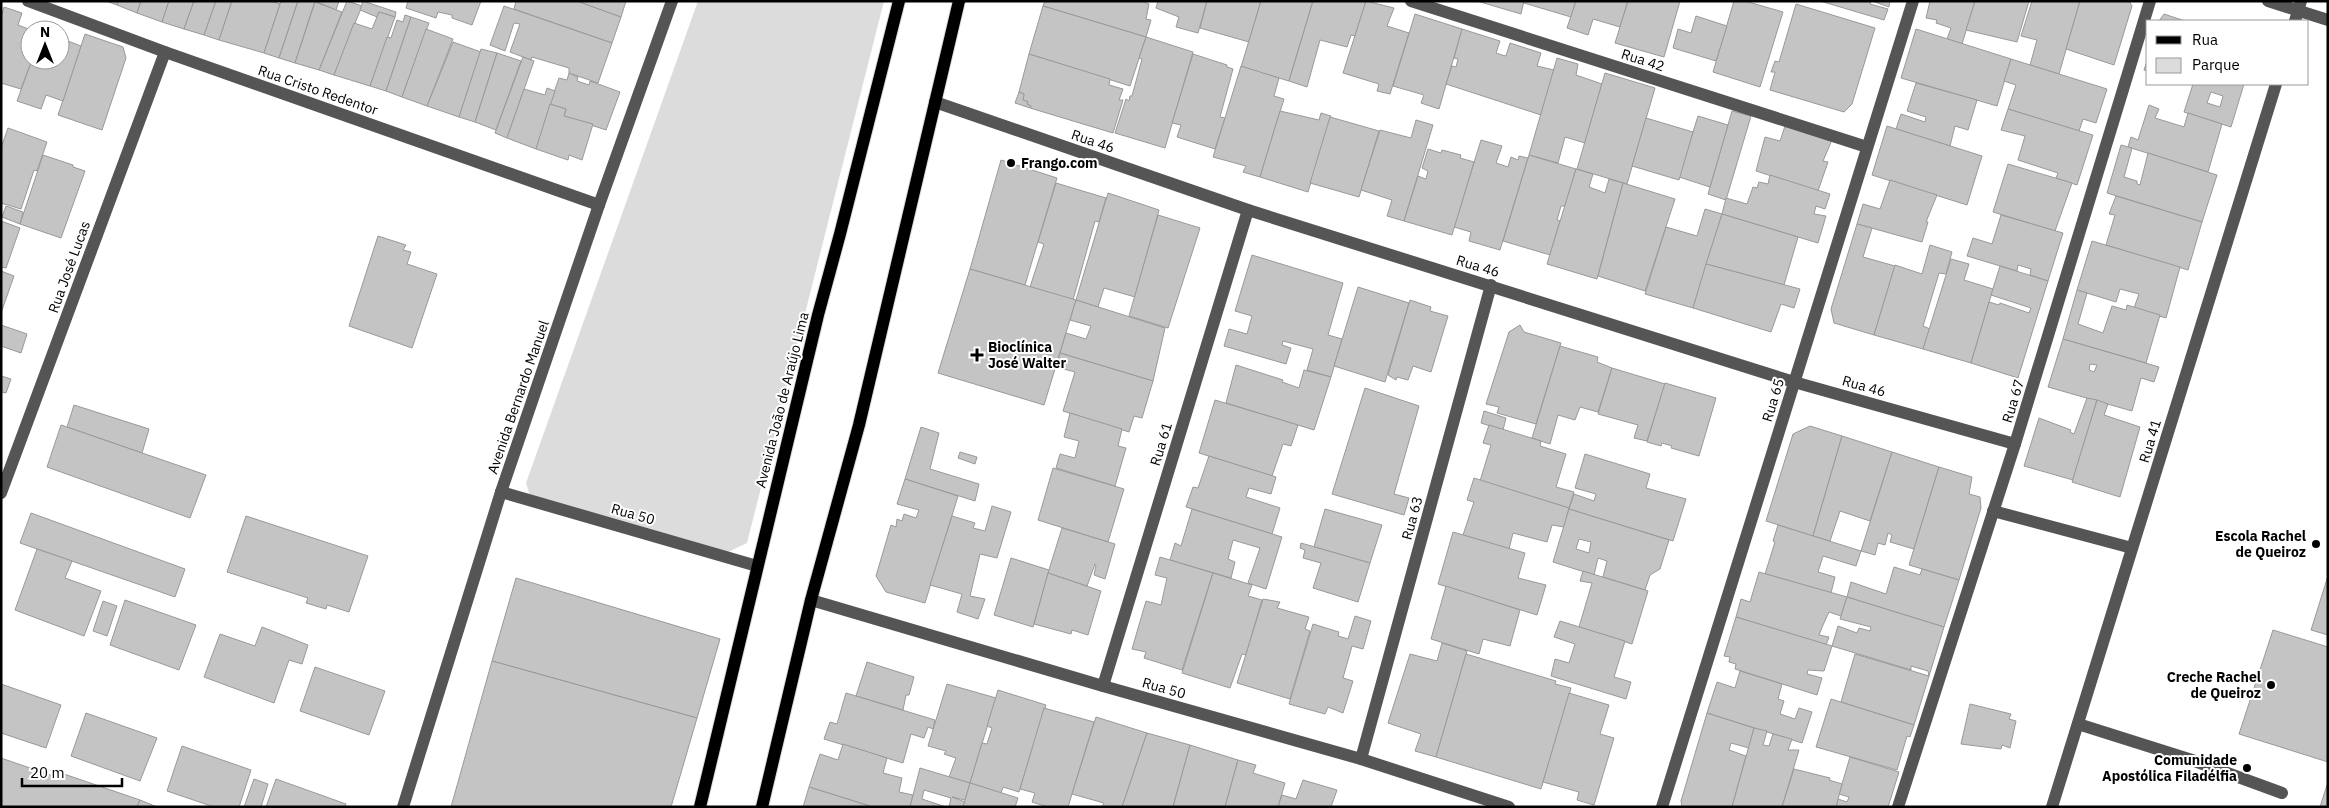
<svg xmlns="http://www.w3.org/2000/svg" width="2329" height="808" font-family="'IBM Plex Sans',sans-serif">
  <rect width="100%" height="100%" fill="#fff"/>
  <!-- green -->
  <path fill="#dcdcdc" d="M698,1H884L747,543L726,553L531,499L526,483Z"/>
  <!-- building -->
  <g fill="#c4c4c4" stroke="#999" fill-rule="evenodd">
    <path d="M106,1H118L117,5Z"/>
    <path d="M118,1H141L137,13L117,5Z"/>
    <path d="M141,1H169L162,22L137,13Z"/>
    <path d="M169,1H194L184,29L162,22Z"/>
    <path d="M194,1H216L204,35L184,29Z"/>
    <path d="M216,1H232L219,40L204,35Z"/>
    <path d="M232,1H271L280,4L264,53L219,40Z"/>
    <path d="M281,1H298L279,58L264,53Z"/>
    <path d="M298,1H315L295,63L279,58Z"/>
    <path d="M315,1H339L336,10Z"/>
    <path d="M347,1L362,6L334,75L319,70Z"/>
    <path d="M363,1L396,12L395,17L379,12L377,17L360,10Z"/>
    <path d="M408,1H481L472,25L452,18V15L438,12L436,18L406,8Z"/>
    <path d="M516,1H577L621,17L612,43L514,9Z"/>
    <path d="M577,1H626L621,17Z"/>
    <path d="M1045,1H1141L1149,4L1146,19L1151,20L1146,37L1043,6Z"/>
    <path d="M1158,1H1207L1198,33L1176,27L1179,17L1156,8Z"/>
    <path d="M1207,1H1261L1249,42L1200,28Z"/>
    <path d="M1261,1H1313L1289,81L1241,67Z"/>
    <path d="M1313,1H1366L1355,36L1351,35L1347,47L1320,40L1307,87L1289,81Z"/>
    <path d="M1366,1L1394,8L1387,26L1409,33L1390,94L1377,91L1379,84L1343,73Z"/>
    <path d="M1477,1H1524L1521,14Z"/>
    <path d="M1524,1H1576L1571,17L1524,3Z"/>
    <path d="M1576,1H1628L1620,27L1593,19L1588,35L1567,28Z"/>
    <path d="M1628,1H1680L1664,57L1615,43Z"/>
    <path d="M1734,1H1745L1783,12L1760,87L1713,72Z"/>
    <path d="M1820,1H1871L1870,4L1888,9L1884,20Z"/>
    <path d="M1872,1H1890L1889,7Z"/>
    <path d="M1930,1H1975L1962,44L1947,39L1951,28L1936,23L1937,20L1926,18Z"/>
    <path d="M1975,1H2029L2017,42L1966,30Z"/>
    <path d="M2032,1H2080L2059,74L2030,65L2037,40L2021,36Z"/>
    <path d="M2080,1H2129L2132,6L2114,65L2066,49Z"/>
    <path d="M315,2L342,12L319,70L295,63Z"/>
    <path d="M1796,4L1875,28L1852,104L1844,112L1770,90L1775,72H1771L1775,61L1779,62Z"/>
    <path d="M504,6L612,43L598,83L569,73V68L532,57L531,60L510,52L520,24L514,23L505,51L490,45Z"/>
    <path d="M1043,6L1146,37L1130,86L1029,54Z"/>
    <path d="M4,7L22,13L18,25L31,30L32,60L21,89L1,83V17Z"/>
    <path d="M379,12L395,17L370,86L334,75L354,23L372,29Z"/>
    <path d="M1415,14L1462,29L1439,109L1421,103L1424,95L1393,86Z"/>
    <path d="M2164,14L2185,21H2159Z"/>
    <path d="M405,15L411,17L386,91L370,86L387,37L391,38L397,20L403,22Z"/>
    <path d="M1696,16L1727,26L1716,61L1673,48L1678,29L1691,33Z"/>
    <path d="M411,17L429,23L402,97L386,91Z"/>
    <path d="M426,29L453,39L427,106L402,97Z"/>
    <path d="M1462,29L1500,41L1496,53L1502,55L1506,56L1510,43L1541,53L1537,66L1554,70L1541,115L1446,84L1452,66L1456,67L1458,59L1454,58Z"/>
    <path d="M1916,29L2011,59L1997,106L1901,78Z"/>
    <path d="M85,34L123,47L126,58L102,130L58,115Z"/>
    <path d="M1146,37L1193,52L1165,148L1115,133L1126,99L1129,101L1130,96H1132L1142,59L1139,58Z"/>
    <path d="M60,38L81,46L63,101L46,95L41,109L17,101L32,60H60Z"/>
    <path d="M453,42L481,52L459,117L427,106Z"/>
    <path d="M481,49L497,53L475,122L459,117Z"/>
    <path d="M497,53L521,61L496,130L475,122Z"/>
    <path d="M1029,54L1110,79L1109,85L1123,89L1119,100H1123L1113,133L1030,108L1031,106L1027,104L1028,102L1023,100L1024,94L1019,92Z"/>
    <path d="M1193,54L1227,65V67L1233,69L1220,117L1225,118L1215,149L1177,137L1181,125L1172,123Z"/>
    <path d="M523,57L534,61L507,138L495,133Z"/>
    <path d="M1557,58L1578,64L1576,75L1602,84L1585,143L1565,137L1558,163L1529,155Z"/>
    <path d="M2148,58V71L2144,70Z"/>
    <path d="M2011,59L2107,89L2096,123L2083,119L2079,131L2008,109L2016,85L2004,81Z"/>
    <path d="M1241,66L1279,78L1274,96L1284,99L1260,177L1243,172L1246,166L1213,157Z"/>
    <path d="M569,73L578,77L577,81L589,85L590,81L620,92L606,130L564,116L566,109L550,104L559,78L567,80Z"/>
    <path d="M1605,73L1655,88L1627,184L1577,169Z"/>
    <path d="M1916,83L1977,100L1968,130L1955,126L1950,146L1896,129L1901,114L1925,122L1926,117L1907,111Z"/>
    <path d="M2193,84H2244L2231,127L2184,112ZM2211,92L2223,96L2220,107L2207,103Z"/>
    <path d="M547,88L555,91L536,149L507,138L524,89L545,95Z"/>
    <path d="M1019,92L1024,94L1023,100L1028,102L1027,104L1031,106L1030,108L1015,103Z"/>
    <path d="M550,104L566,109L564,116L593,124L582,160L569,155L568,160L536,149Z"/>
    <path d="M2149,105L2159,109L2155,118L2184,127L2188,113L2222,124L2208,172L2128,147L2131,137L2138,140Z"/>
    <path d="M2008,109L2093,135L2077,185L2056,178L2058,173L2018,160L2025,136L2001,130Z"/>
    <path d="M1280,111L1319,120L1321,113L1331,116L1308,192L1260,177Z"/>
    <path d="M1732,111L1751,116L1726,200L1708,194Z"/>
    <path d="M1698,116L1728,125L1710,187L1679,177Z"/>
    <path d="M1330,117L1379,131L1359,197L1310,183Z"/>
    <path d="M1646,118L1693,132L1679,180L1632,166Z"/>
    <path d="M1416,120L1433,125L1404,221L1387,216L1392,200L1361,190L1380,130L1411,138Z"/>
    <path d="M1785,126L1832,140L1823,161L1828,162L1818,191L1756,171L1765,137L1780,141Z"/>
    <path d="M1887,126L1982,156L1967,205L1872,175Z"/>
    <path d="M8,128L47,142L37,171L34,170L21,209L1,203V148Z"/>
    <path d="M1481,140L1502,146L1496,163L1508,167L1511,157L1518,160L1519,156L1528,158L1500,250L1469,241L1471,232L1454,227Z"/>
    <path d="M2121,145L2132,148L2124,177L2137,181V184L2140,185L2148,153L2217,175L2202,222L2107,193Z"/>
    <path d="M1428,149L1441,153L1442,150L1461,155L1460,158L1474,162L1452,235L1404,221L1418,176L1426,179L1428,171L1422,168Z"/>
    <path d="M43,155L73,165V167L85,171L61,238L20,224Z"/>
    <path d="M1529,155L1576,169L1565,206H1561L1557,220L1560,221L1550,255L1503,241Z"/>
    <path d="M1001,160L1057,178L1025,285L970,269Z"/>
    <path d="M2008,164L2072,183L2055,231L1993,212Z"/>
    <path d="M1576,169L1593,174L1589,187L1605,193L1609,179L1623,183L1597,279L1547,264Z"/>
    <path d="M1770,175L1830,194L1825,209L1816,206L1814,214L1826,216L1818,243L1722,214L1726,198L1747,204L1753,187L1757,188L1759,182L1768,184Z"/>
    <path d="M1890,180L1937,195L1926,222H1928L1922,242L1857,224L1863,204L1880,209Z"/>
    <path d="M1056,183L1106,198L1099,222L1095,221L1073,300L1030,287L1044,244L1038,242Z"/>
    <path d="M1623,183L1675,199L1645,291L1598,276Z"/>
    <path d="M1108,193L1159,210L1135,297L1104,288L1098,307L1076,300Z"/>
    <path d="M2116,196L2202,222L2188,270L2106,245L2115,215L2109,214Z"/>
    <path d="M6,206L23,212L20,224L2,217Z"/>
    <path d="M1705,209L1722,214L1693,308L1645,294L1666,227L1697,236Z"/>
    <path d="M1722,214L1798,237L1784,285L1706,264Z"/>
    <path d="M1158,215L1200,228L1168,328L1129,316Z"/>
    <path d="M2001,215L2063,233L2048,281L2030,275L2031,269L2018,265L2017,271L1967,256L1973,238L1992,244Z"/>
    <path d="M1,221L20,228L6,268L1,267Z"/>
    <path d="M1857,224L1872,228L1863,257L1895,266L1874,335L1834,323L1831,309Z"/>
    <path d="M378,236L406,245L403,250L411,252L407,264L437,274L412,348L349,326Z"/>
    <path d="M2092,241L2180,267L2166,318L2134,308L2139,294L2120,289L2116,302L2077,290Z"/>
    <path d="M1930,245L1952,252L1946,274L1939,273L1923,326L1930,329L1923,349L1874,335L1895,265L1922,274Z"/>
    <path d="M1252,255L1343,283L1328,335L1342,339L1331,377L1307,370L1313,349L1283,341L1282,345L1291,348L1286,364L1224,346L1229,329L1247,334L1252,316L1235,311Z"/>
    <path d="M1951,259L1969,264L1964,280L1993,289L1971,363L1923,349Z"/>
    <path d="M1706,264L1800,289L1794,308L1781,304L1771,332L1693,308Z"/>
    <path d="M2000,266L2048,281L2018,378L1971,363L1989,302L1999,305L2000,303L2029,313L2031,308L1991,295Z"/>
    <path d="M970,269L1076,300L1044,405L938,373Z"/>
    <path d="M1,271L14,276L1,313Z"/>
    <path d="M1358,287L1409,303L1385,382L1334,366Z"/>
    <path d="M2077,290L2087,293L2078,324L2103,333L2112,306L2126,310L2127,305L2160,315L2146,363L2063,339Z"/>
    <path d="M1076,300L1165,328L1153,381L1060,353L1066,333L1086,339L1091,326L1070,320Z"/>
    <path d="M1410,300L1431,307L1430,311L1448,316L1431,372L1413,366L1408,380L1397,377L1396,380L1388,375Z"/>
    <path d="M1,325L27,334L21,353L1,346Z"/>
    <path d="M1520,325L1524,332L1561,343L1536,424L1497,413L1499,407L1486,404L1509,332Z"/>
    <path d="M2063,339L2159,367L2154,382L2141,378L2132,411L2048,387ZM2090,364L2097,365L2094,372L2089,370Z"/>
    <path d="M1560,346L1598,357L1597,362L1612,368L1598,412L1580,407L1575,420L1558,415L1550,444L1532,438Z"/>
    <path d="M1060,353L1153,381L1142,418L1134,416L1129,432L1063,411L1075,372L1056,367Z"/>
    <path d="M1236,365L1283,380L1282,382L1299,388L1304,370L1331,377L1314,430L1226,403Z"/>
    <path d="M1612,368L1665,384L1647,441L1634,438L1638,425L1598,414Z"/>
    <path d="M1,376L11,379L6,393L1,392Z"/>
    <path d="M1665,383L1716,398L1699,456L1671,448L1672,446L1662,443L1661,446L1647,442Z"/>
    <path d="M1365,388L1419,406L1394,494L1409,498L1404,515L1332,494Z"/>
    <path d="M2087,398L2097,400L2073,480L2024,466L2039,418L2071,430L2070,432L2074,434Z"/>
    <path d="M1215,400L1298,425L1291,446L1283,444L1272,476L1199,453Z"/>
    <path d="M2097,400L2108,404L2104,415L2140,427L2120,497L2072,482Z"/>
    <path d="M74,405L149,429L142,453L67,427Z"/>
    <path d="M1484,411L1506,418L1503,430L1481,423Z"/>
    <path d="M1070,413L1122,429L1118,446L1126,448L1115,486L1056,468L1060,454L1075,458L1079,441L1064,437Z"/>
    <path d="M61,425L206,475L190,518L47,467Z"/>
    <path d="M1489,425L1541,441L1540,446L1566,454L1556,487L1574,492L1569,508L1480,481L1491,445L1483,443Z"/>
    <path d="M1810,426L1842,436L1813,536L1766,521L1793,434Z"/>
    <path d="M921,427L939,433L930,469L979,484L975,501L905,479Z"/>
    <path d="M1842,436L1892,452L1870,521L1840,511L1830,541L1813,536Z"/>
    <path d="M960,452L977,457L975,464L958,458Z"/>
    <path d="M1892,452L1939,467L1914,549L1890,542L1892,535L1888,533L1885,545L1878,543L1875,555L1861,551Z"/>
    <path d="M1585,454L1650,474L1646,488L1686,499L1673,541L1569,509L1574,494L1594,501L1596,494L1575,488Z"/>
    <path d="M1209,456L1276,477L1271,494L1249,488L1246,497L1280,508L1272,534L1186,507L1193,487L1198,488Z"/>
    <path d="M1939,467L1972,477L1969,494L1980,497L1981,508L1959,580L1909,565Z"/>
    <path d="M1053,468L1124,489L1108,542L1038,520Z"/>
    <path d="M1474,478L1569,508L1564,527L1552,525L1547,542L1513,533L1509,549L1463,535L1474,502L1467,500Z"/>
    <path d="M905,479L958,496L925,603L886,592L876,576L891,525L896,527L897,519L902,521L904,514L916,518L919,510L897,504Z"/>
    <path d="M992,506L1011,512L997,558L980,554L970,596L985,599L978,619L957,612L962,594L930,585L952,516L975,523L973,528L985,531Z"/>
    <path d="M1192,509L1282,537L1266,589L1248,583L1260,548L1233,540L1228,559L1235,562L1231,578L1170,560L1175,543L1181,546Z"/>
    <path d="M1325,509L1382,525L1370,563L1314,547Z"/>
    <path d="M1569,509L1669,540L1660,569L1650,575L1645,590L1603,577L1607,561L1598,558L1594,575L1553,562ZM1579,539L1591,542L1589,553L1576,549Z"/>
    <path d="M31,513L185,569L175,597L20,543Z"/>
    <path d="M246,516L368,556L349,612L327,605L326,609L306,603L308,598L227,572Z"/>
    <path d="M1778,525L1861,551L1856,566L1823,556L1818,572L1835,577L1831,593L1765,574L1775,542L1773,541Z"/>
    <path d="M1062,528L1115,544L1105,579L1094,575L1096,565L1095,564L1087,586L1048,573Z"/>
    <path d="M1453,532L1525,553L1518,578L1546,585L1537,615L1438,584Z"/>
    <path d="M1301,543L1370,563L1358,602L1313,588L1321,563L1303,558L1305,550L1300,548Z"/>
    <path d="M37,549L72,561L65,578L101,591L84,636L15,610Z"/>
    <path d="M1160,557L1213,573L1182,670L1144,658L1146,652L1132,649L1146,601L1161,605L1167,578L1155,575Z"/>
    <path d="M1011,558L1049,570L1033,627L994,615Z"/>
    <path d="M1894,567L1920,575L1922,569L1959,580L1944,627L1847,597L1851,582L1886,594Z"/>
    <path d="M1583,571L1648,591L1632,644L1579,627L1592,583L1580,581Z"/>
    <path d="M1759,572L1847,597L1841,616L1829,612L1823,625L1819,635L1829,637L1826,645L1736,617L1741,599L1750,602Z"/>
    <path d="M1048,573L1101,591L1088,635L1072,630L1071,634L1034,624Z"/>
    <path d="M1213,573L1252,585L1248,596L1262,600L1246,655L1242,654L1230,688L1182,673Z"/>
    <path d="M2328,576V635L2311,630Z"/>
    <path d="M516,578L720,639L697,718L492,661Z"/>
    <path d="M1446,586L1520,610L1510,646L1483,639L1479,654L1431,639Z"/>
    <path d="M1847,597L1944,627L1929,676L1928,671L1911,666V670L1832,646L1838,626L1857,633L1859,628L1870,631L1871,627L1840,619Z"/>
    <path d="M1263,599L1280,602L1277,608L1309,617L1305,629L1310,631L1290,699L1237,683Z"/>
    <path d="M125,600L196,625L179,670L110,645Z"/>
    <path d="M103,601L117,606L107,636L93,631Z"/>
    <path d="M1355,616L1371,621L1363,649L1352,646L1343,678L1353,681L1343,713L1328,707L1325,714L1289,704L1313,624L1339,632L1338,636L1348,639Z"/>
    <path d="M1736,617L1832,646L1824,671L1808,670L1807,674L1822,678L1817,695L1735,669L1736,664L1729,662L1730,657L1724,656Z"/>
    <path d="M1560,621L1625,641L1614,677L1631,682L1626,699L1551,676L1555,659L1569,663L1575,644L1554,637Z"/>
    <path d="M262,627L308,645L302,664L289,660L274,703L204,677L220,634L255,646Z"/>
    <path d="M2273,630L2328,647V762L2239,734Z"/>
    <path d="M1442,643L1467,651L1436,757L1415,751L1421,734L1388,723L1410,654L1437,661Z"/>
    <path d="M1466,654L1556,681L1555,684L1571,688L1541,789L1436,757Z"/>
    <path d="M1855,654L1929,676L1914,725L1841,702Z"/>
    <path d="M492,661L697,718L671,807H451Z"/>
    <path d="M867,662L914,677L909,695H906L903,710L856,696Z"/>
    <path d="M315,667L385,691L369,735L300,711Z"/>
    <path d="M1740,671L1782,684L1778,699L1784,701L1780,714L1795,719L1799,708L1812,712L1802,743L1707,713L1717,682L1735,688Z"/>
    <path d="M1,684L61,705L46,748L1,733Z"/>
    <path d="M947,684L996,698L970,783L949,777L956,758L944,754L946,751L928,746Z"/>
    <path d="M998,690L1046,705L1019,792L1003,787L1001,793L970,783L982,743L987,744L992,728L987,726Z"/>
    <path d="M846,693L935,720L933,729L928,727L924,738L911,734L903,763L824,739L830,722L837,724Z"/>
    <path d="M1569,693L1609,705L1600,734L1614,738L1594,805L1577,800L1579,792L1543,782Z"/>
    <path d="M1831,699L1914,725L1910,737L1907,736L1897,770L1816,747Z"/>
    <path d="M1970,704L2011,714L2009,719L2016,721L2010,748L2002,745L2001,749L1961,744Z"/>
    <path d="M1044,708L1094,722L1068,807H1048L1032,802L1035,793L1020,789Z"/>
    <path d="M86,713L157,738L140,781L71,756Z"/>
    <path d="M1707,713L1754,728L1749,748L1731,743L1729,750L1746,756L1732,807H1682L1681,801Z"/>
    <path d="M1096,717L1147,733L1122,807H1102L1104,803L1072,794Z"/>
    <path d="M1754,728L1767,731L1763,745L1769,746L1773,734L1792,739L1788,750H1799L1782,807H1732Z"/>
    <path d="M1147,733L1190,745L1173,807H1122Z"/>
    <path d="M843,744L887,758L883,773L902,778L899,792L913,795L910,807H873L809,787L820,754L838,760Z"/>
    <path d="M1190,745L1238,760L1225,807H1173Z"/>
    <path d="M182,746L251,770L239,807H214L167,791Z"/>
    <path d="M1850,757L1899,772L1888,807H1836L1838,799L1847,802L1849,797L1839,794Z"/>
    <path d="M1,758L59,778L61,773L140,800L137,807H1Z"/>
    <path d="M1238,760L1256,765L1253,773L1285,783L1278,807H1225Z"/>
    <path d="M920,768L970,783L965,800L952,797L965,802L963,807H949L951,798L924,790L922,799L946,807H910Z"/>
    <path d="M1794,769L1830,778L1829,780L1842,784L1836,807H1782Z"/>
    <path d="M254,779L268,784L261,807H244Z"/>
    <path d="M276,779L346,804L345,807H266Z"/>
    <path d="M1303,780L1337,790L1331,807H1278L1282,795L1296,799Z"/>
    <path d="M2328,782V807H2320Z"/>
    <path d="M970,783L1018,798L1015,807H963Z"/>
    <path d="M809,787L873,807H803Z"/>
    <path d="M140,800L157,807H137Z"/>
  </g>
  <g fill="none" stroke-linecap="round" stroke-linejoin="round">
    <defs>
      <g id="major">
        <path d="M700,807L818,315L840,234L899,1"/>
        <path d="M762,807L811,600L859,425L959,1"/>
      </g>
    </defs>
    <!-- major casing -->
    <use href="#major" stroke="#dbdbdb" stroke-width="14"/>
    <!-- minor -->
    <g stroke="#555" stroke-width="12">
      <path d="M28,1L165,52L599,205"/>
      <path d="M1411,1L1867,147"/>
      <path d="M2268,1L2328,20"/>
      <path d="M2295,21L2301,1"/>
      <path d="M935,102L1248,210L1794,382L2015,444"/>
      <path d="M501,492L757,566"/>
      <path d="M1,493L165,52"/>
      <path d="M1993,511L2132,548"/>
      <path d="M811,600L1103,686L1361,759L1509,807"/>
      <path d="M1103,686L1248,210"/>
      <path d="M2078,724L2192,760L2282,793"/>
      <path d="M1361,759L1491,285"/>
      <path d="M403,807L501,492L599,205L672,1"/>
      <path d="M1662,807L1913,1"/>
      <path d="M1898,807L2015,444L2150,1"/>
      <path d="M2052,807L2276,84"/>
    </g>
    <!-- major -->
    <use href="#major" stroke="#000" stroke-width="12"/>
  </g>
  <!-- markers -->
  <g fill="#000" stroke="#fff" stroke-width="2">
    <circle cx="1011" cy="163" r="5"/>
    <path d="M974.5 347.5h5v5h5v5h-5v5h-5v-5h-5v-5h5z"/>
    <circle cx="2316" cy="544" r="5"/>
    <circle cx="2271" cy="685" r="5"/>
    <circle cx="2247" cy="768" r="5"/>
  </g>
  <g text-anchor="middle" dominant-baseline="central" stroke-width="4" stroke-linejoin="round" paint-order="stroke">
    <!-- street labels -->
    <g font-size="14" fill="#000" stroke="#fff">
      <text transform="translate(1643 60) rotate(18)">Rua 42</text>
      <text transform="translate(318 90) rotate(19)">Rua Cristo Redentor</text>
      <text transform="translate(1093 141) rotate(19)">Rua 46</text>
      <text transform="translate(1478 266) rotate(17)">Rua 46</text>
      <text transform="translate(69 267) rotate(-70)">Rua José Lucas</text>
      <text transform="translate(1864 386) rotate(16)">Rua 46</text>
      <text transform="translate(518 397) rotate(-71)">Avenida Bernardo Manuel</text>
      <text transform="translate(782 400) rotate(-76)">Avenida João de Araújo Lima</text>
      <text transform="translate(1773 400) rotate(-73)">Rua 65</text>
      <text transform="translate(2013 401) rotate(-73)">Rua 67</text>
      <text transform="translate(2150 441) rotate(-73)">Rua 41</text>
      <text transform="translate(1161 444) rotate(-73)">Rua 61</text>
      <text transform="translate(633 514) rotate(16)">Rua 50</text>
      <text transform="translate(1412 518) rotate(-75)">Rua 63</text>
      <text transform="translate(1164 688) rotate(16)">Rua 50</text>
    </g>
    <!-- poi labels -->
    <g font-size="14" font-weight="bold" fill="#000" stroke="#fff" text-anchor="end">
      <text x="1021" y="163" text-anchor="start">Frango.com</text>
      <text x="988" y="347" text-anchor="start">Bioclínica<tspan x="988" dy="16">José Walter</tspan></text>
      <text x="2306" y="536">Escola Rachel<tspan x="2306" dy="16">de Queiroz</tspan></text>
      <text x="2261" y="677">Creche Rachel<tspan x="2261" dy="16">de Queiroz</tspan></text>
      <text x="2237" y="760">Comunidade<tspan x="2237" dy="16">Apostólica Filadélfia</tspan></text>
    </g>
  </g>
  <!-- border -->
  <rect width="2329" height="808" fill="none" stroke="#000000" stroke-width="5"/>
  <!-- legend -->
  <rect x="2146" y="20" width="162" height="65" fill="#ffffff" stroke="#999999"/>
  <rect x="2156" y="36" width="25" height="8" fill="#000000" stroke="#999999"/>
  <text x="2192" y="45" font-size="15" fill="#000000">Rua</text>
  <rect x="2156" y="58" width="25" height="15" fill="#dcdcdc" stroke="#999999"/>
  <text x="2192" y="70" font-size="15" fill="#000000">Parque</text>
  <!-- north arrow -->
  <g transform="translate(45 45)"><circle r="24" fill="#ffffff" stroke="#999999"/>
  <path d="M0-4L9 19L0 12L-9 19Z" fill="#000000"/>
  <text y="-8" font-size="14" font-weight="bold" text-anchor="middle" fill="#000000">N</text>
  </g>
  <!-- scale -->
  <path d="M22 778v8h100v-8" fill="none" stroke="#000000" stroke-width="2.5"/>
  <text x="30" y="778" font-size="15" fill="#000000" stroke="#ffffff" stroke-width="4" paint-order="stroke">20 m</text>
</svg>
